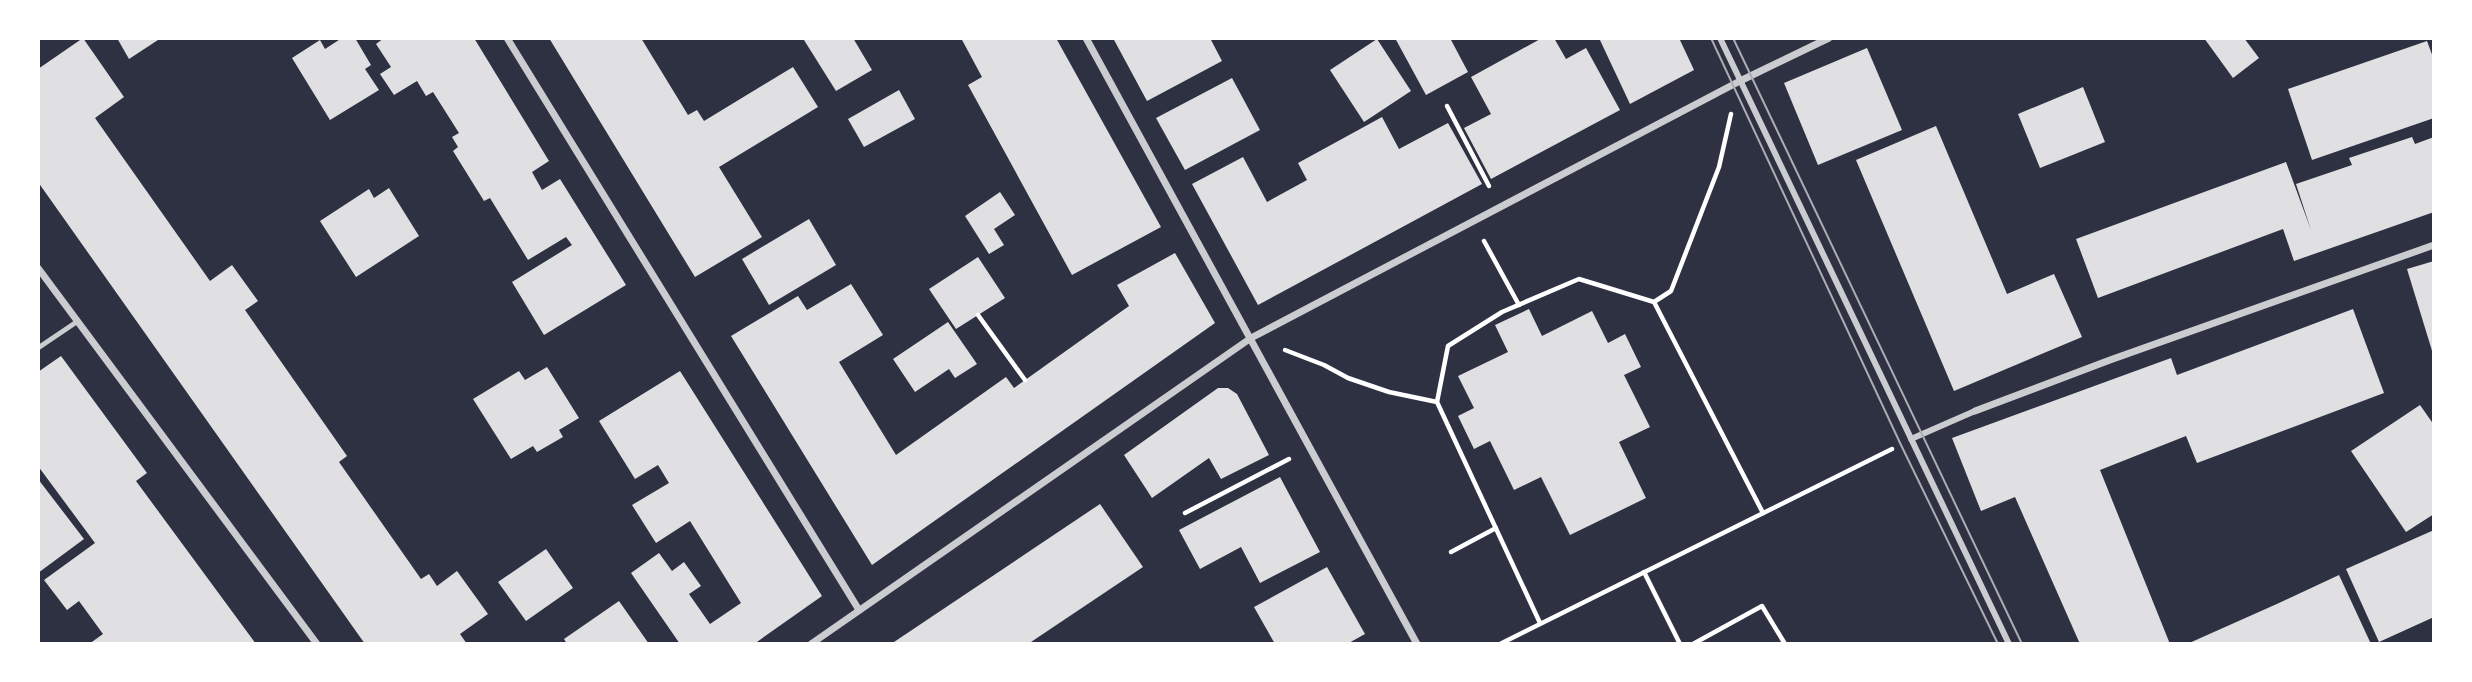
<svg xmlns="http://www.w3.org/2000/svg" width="2472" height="682" font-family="Commissioner,sans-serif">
  <rect width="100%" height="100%" fill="#2d3142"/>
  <!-- building -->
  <g fill="#e0e0e3">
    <path d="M83,38L124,97L95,118L210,281L232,265L258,301L245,310L347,456L339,462L421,579L429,574L437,586L457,571L488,614L460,634L467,644H365L38,182V69Z"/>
    <path d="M117,38H161L129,59Z"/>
    <path d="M342,38H355L371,65L365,69L379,90L330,120L292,58L320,40L325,49Z"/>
    <path d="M384,38H474L549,161L532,172L542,190L560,179L626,285L544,335L512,282L572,245L566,237L528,260L490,198L484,201L453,151L458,147L452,137L459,133L433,92L426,96L417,81L394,95L380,74L391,67L376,44Z"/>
    <path d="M549,38H641L688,115L697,110L704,121L793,67L818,107L719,167L762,237L695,277Z"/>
    <path d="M807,38H853L872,70L836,91L804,40Z"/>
    <path d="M961,38H1056L1161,227L1072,275L968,85L982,77Z"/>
    <path d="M1113,38H1210L1222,61L1147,101Z"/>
    <path d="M1395,38H1450L1468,72L1426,95Z"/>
    <path d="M1542,38H1554L1566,59L1586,48L1620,110L1491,179L1464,128L1491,114L1471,77Z"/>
    <path d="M1599,38H1679L1694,70L1630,104Z"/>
    <path d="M2204,38H2244L2259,58L2233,78Z"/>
    <path d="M1377,39L1411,91L1364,122L1330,70Z"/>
    <path d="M2427,41L2434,60V118L2312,160L2288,89Z"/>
    <path d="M1867,48L1902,130L1818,165L1784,83Z"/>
    <path d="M1232,78L1260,130L1185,170L1156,118Z"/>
    <path d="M2083,87L2105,142L2040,168L2018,114Z"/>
    <path d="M899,90L915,119L864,147L848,119Z"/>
    <path d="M1382,117L1399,149L1448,123L1482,184L1258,305L1192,184L1243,157L1267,202L1307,180L1298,163Z"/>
    <path d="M1936,126L2007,294L2054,274L2082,337L1954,391L1856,160Z"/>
    <path d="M2412,137L2415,144L2434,137V212L2294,261L2283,229L2098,298L2076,239L2286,162L2311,230L2296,184L2352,165L2349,158Z"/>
    <path d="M389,188L419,236L356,277L320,221L369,189L374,198Z"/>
    <path d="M1000,192L1015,215L994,229L1004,245L989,254L965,216Z"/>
    <path d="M809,219L836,265L769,305L742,259Z"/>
    <path d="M1175,253L1215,323L872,565L731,336L798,296L807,310L851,284L883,335L839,362L896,455L1006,377L1014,388L1129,306L1117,285Z"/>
    <path d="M978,257L1005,298L956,329L929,289Z"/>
    <path d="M2434,261V354H2433L2407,269Z"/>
    <path d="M1529,309L1542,336L1592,311L1608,343L1625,334L1641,367L1624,375L1650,427L1619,442L1646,498L1570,535L1541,477L1514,490L1490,441L1474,449L1458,416L1474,408L1458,376L1508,352L1495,325Z"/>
    <path d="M2353,309L2384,393L2197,463L2186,436L2100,470L2170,644H2080L2015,497L1981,511L1952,438L2171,358L2177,375Z"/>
    <path d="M948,322L977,364L955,378L949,369L915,392L893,359Z"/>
    <path d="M61,356L147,473L136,481L256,644H89L103,634L79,601L67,610L44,580L95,543L38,466V372Z"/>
    <path d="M547,367L579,418L559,430L563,437L537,452L533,446L511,459L473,399L519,371L525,380Z"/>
    <path d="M680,371L822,596L754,644H680L631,573L659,553L672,571L684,562L701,586L689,594L710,624L741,603L690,521L656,543L632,505L669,483L658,465L635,479L599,421Z"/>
    <path d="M1218,388H1228L1237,394L1269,455L1221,479L1209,458L1152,498L1124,455Z"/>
    <path d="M2420,405L2434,425V514L2406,532L2351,451Z"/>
    <path d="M1280,477L1320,552L1260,583L1241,547L1200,569L1179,530Z"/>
    <path d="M38,479L84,539L38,573Z"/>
    <path d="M1100,504L1143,567L1028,644H891Z"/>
    <path d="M2434,530V617L2379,642L2346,569Z"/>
    <path d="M546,549L573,588L526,621L498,582Z"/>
    <path d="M1327,567L1365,634L1347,644H1275L1254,607Z"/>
    <path d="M2339,575L2371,644H2187L2279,603Z"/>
    <path d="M619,601L649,644H567L564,639Z"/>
  </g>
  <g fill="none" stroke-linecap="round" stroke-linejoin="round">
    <!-- path -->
    <g stroke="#fff" stroke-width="4.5">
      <path d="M1447,106L1489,186"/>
      <path d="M1484,241L1519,305"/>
      <path d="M1654,302L1763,513"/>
      <path d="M978,315L1025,380"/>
      <path d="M1285,350L1324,365L1348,378L1389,392L1437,402"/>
      <path d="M1185,513L1289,459"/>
      <path d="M1451,552L1496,528"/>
      <path d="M1644,572L1680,644"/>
      <path d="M1540,623L1437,402L1448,346L1502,312L1579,279L1654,302L1671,291L1719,167L1731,114"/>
      <path d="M1500,644L1892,449"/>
      <path d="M1693,644L1762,606L1785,644"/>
    </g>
    <!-- service -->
    <path stroke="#caccd0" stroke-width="5" d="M38,348L78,321"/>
    <!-- pedestrian -->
    <g stroke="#caccd0" stroke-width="6">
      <path d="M1720,38L2009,644"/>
      <path d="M1911,439L1975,411"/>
    </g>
    <!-- minor -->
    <g stroke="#caccd0" stroke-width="7">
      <path d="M507,38L859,610"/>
      <path d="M1086,38L1417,644"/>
      <path d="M38,268L317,644"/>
      <path d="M1975,411L2110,360L2434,245"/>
      <path d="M811,644L1251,338L1740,81L1829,38"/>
    </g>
    <!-- tram -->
    <g stroke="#abadb3" stroke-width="2">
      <path d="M1711,38L1901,445L1998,644"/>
      <path d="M1733,38L2022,644"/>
    </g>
  </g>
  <!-- border -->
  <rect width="2472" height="682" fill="none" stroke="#ffffff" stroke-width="80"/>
</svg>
